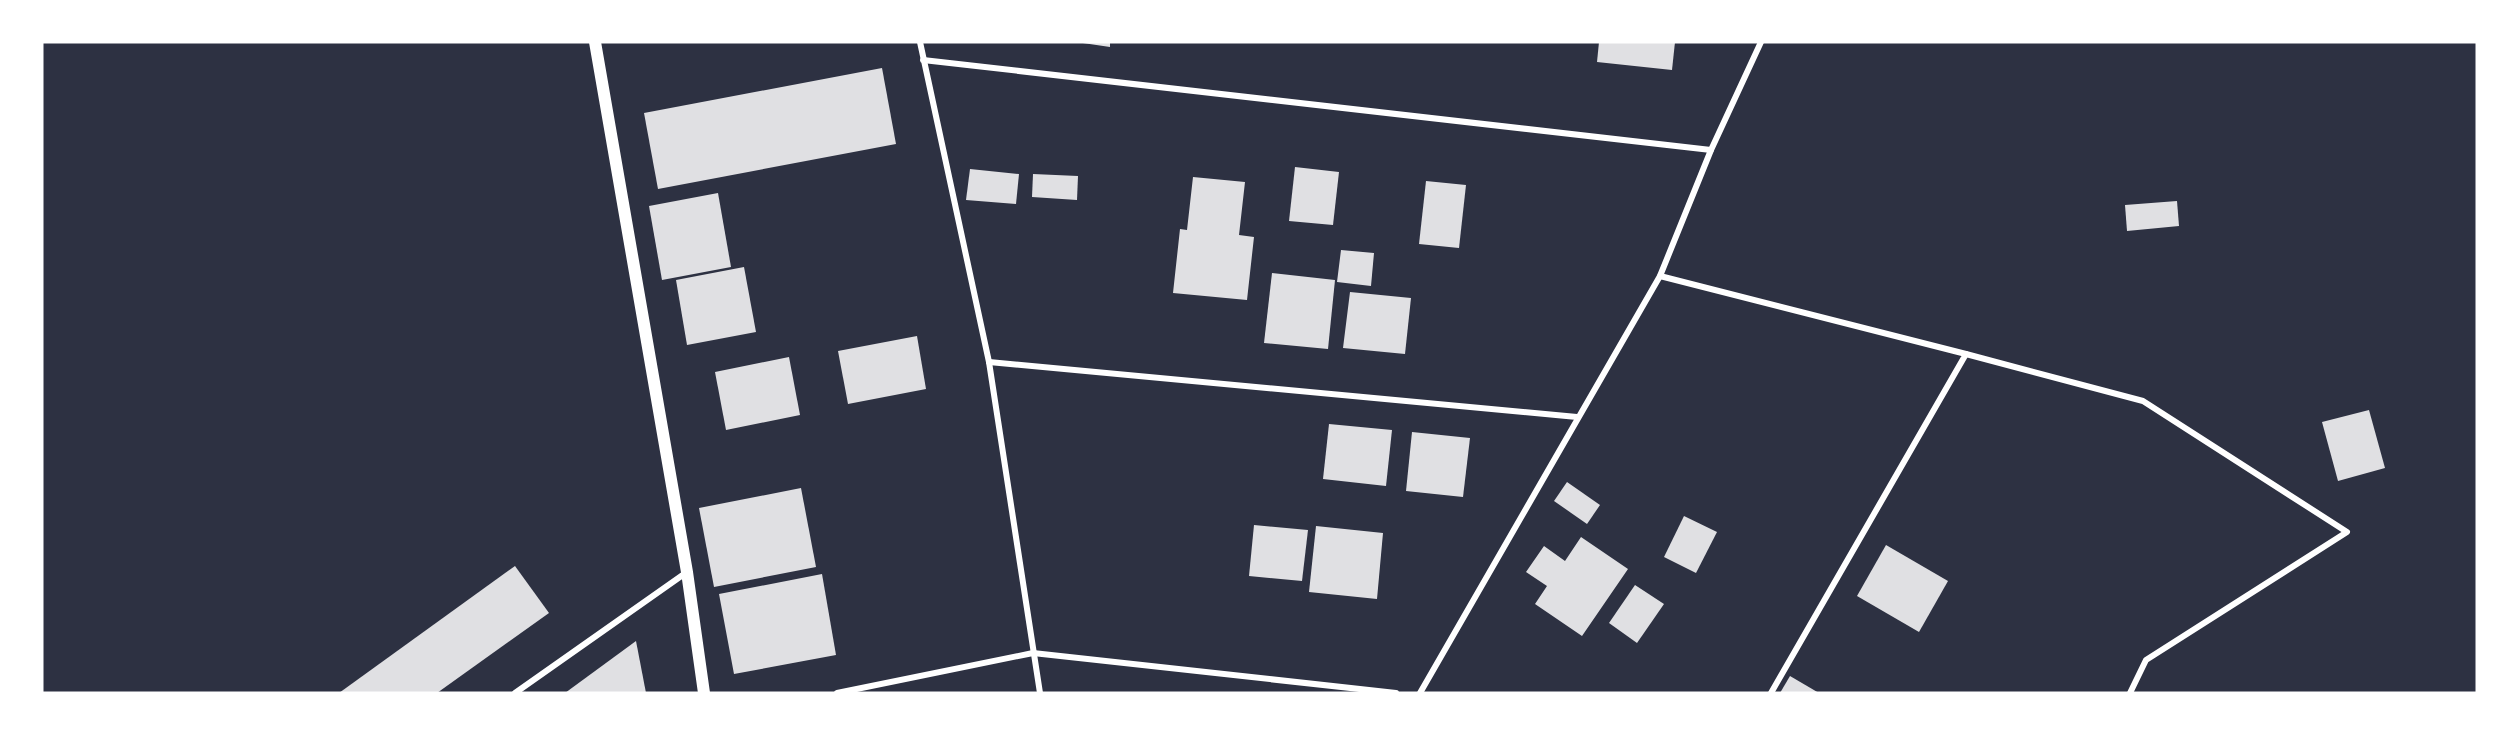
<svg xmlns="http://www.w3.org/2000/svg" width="2519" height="735" font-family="Manrope,sans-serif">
  <rect width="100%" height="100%" fill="#2d3142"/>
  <!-- building -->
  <g fill="#e0e0e3">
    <path d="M1076,42H1110V47Z"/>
    <path d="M1599,42H1675L1672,70L1597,62Z"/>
    <path d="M882,68L896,144L658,189L644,113Z"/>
    <path d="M1295,167L1339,172L1333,225L1289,221Z"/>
    <path d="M970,169L1019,174L1016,204L966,200Z"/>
    <path d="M1033,174L1078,176L1077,200L1032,197Z"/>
    <path d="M1193,177L1245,182L1239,235L1254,237L1247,300L1173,293L1180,229L1187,230Z"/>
    <path d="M1426,181L1466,185L1459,248L1419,244Z"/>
    <path d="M718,193L731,267L662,280L649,206Z"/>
    <path d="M2177,201L2179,226L2127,231L2125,205Z"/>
    <path d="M1341,250L1374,253L1371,286L1337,282Z"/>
    <path d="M744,267L756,332L687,345L676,280Z"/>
    <path d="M1272,273L1335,280L1328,349L1264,343Z"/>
    <path d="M1350,292L1411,298L1405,354L1343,348Z"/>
    <path d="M917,336L926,389L848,404L838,351Z"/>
    <path d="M789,357L800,415L726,430L715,372Z"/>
    <path d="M2369,410L2385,468L2338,481L2322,422Z"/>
    <path d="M1329,424L1392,430L1386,486L1323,479Z"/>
    <path d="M1412,432L1470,438L1463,497L1406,491Z"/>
    <path d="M1567,482L1600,505L1587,524L1554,501Z"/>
    <path d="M801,488L816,567L714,587L699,508Z"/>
    <path d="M1684,516L1717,532L1696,573L1664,557Z"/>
    <path d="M1254,525L1308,530L1302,581L1249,576Z"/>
    <path d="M1316,526L1383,533L1377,599L1309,592Z"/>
    <path d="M1581,537L1628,569L1582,636L1535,604L1547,586L1526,572L1544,546L1565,561Z"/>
    <path d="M1886,545L1948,581L1919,632L1857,596Z"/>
    <path d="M515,566L549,613L437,693H339Z"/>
    <path d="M822,574L836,655L734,674L719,594Z"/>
    <path d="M1635,585L1664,604L1637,643L1609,623Z"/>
    <path d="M636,641L646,693H565Z"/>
    <path d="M1790,676L1819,693H1780Z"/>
  </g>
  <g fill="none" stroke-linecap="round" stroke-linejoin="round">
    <!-- minor -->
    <g stroke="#fff" stroke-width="6">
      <path d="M920,42L989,362L1040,693"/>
      <path d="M923,60L1711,150"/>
      <path d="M1660,276L1966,354L1771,693"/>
      <path d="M1966,354L2143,401L2347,532L2146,660L2130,693"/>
      <path d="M989,362L1577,417"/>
      <path d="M515,693L687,572"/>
      <path d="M837,693L1033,653L1396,693"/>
      <path d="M1420,693L1660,276L1711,150L1761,42"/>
    </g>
    <!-- secondary -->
    <path stroke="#fff" stroke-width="12" d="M595,42L687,572L704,693"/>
  </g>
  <!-- border -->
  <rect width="2519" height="735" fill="none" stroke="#ffffff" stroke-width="87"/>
</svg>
